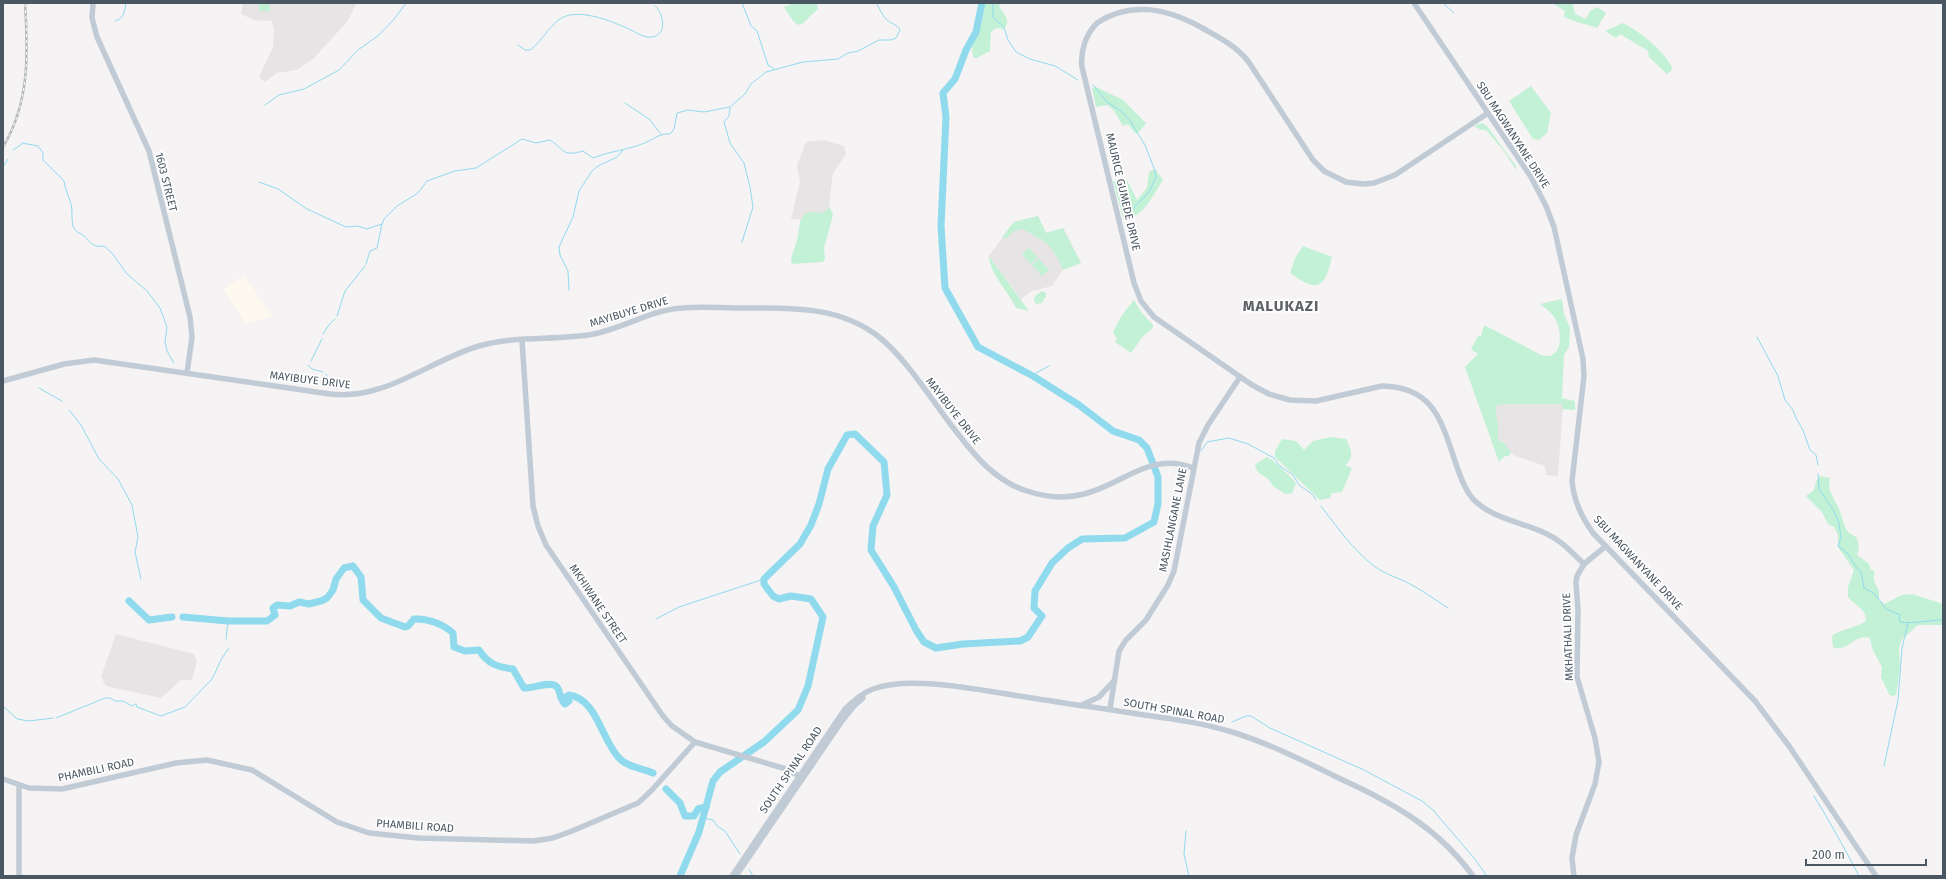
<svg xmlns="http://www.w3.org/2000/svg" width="1946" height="879" font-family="'Fira Sans',sans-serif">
  <rect width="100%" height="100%" fill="#f5f3f3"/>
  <!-- commercial -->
  <path fill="#fdf9ef" d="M244,275L273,317L245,323L224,289Z"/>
  <!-- education -->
  <g fill="#e6e4e5">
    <path d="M243,3H357L347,22L313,59L296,70L277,73L265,82L259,77L273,47L274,29L272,21L254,20L241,14Z"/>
    <path d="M824,140L844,146L846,154L833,173L827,221L791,219L800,182L797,165L806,142Z"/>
    <path d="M1038,216L1046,233L1063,228L1081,263L1063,270L1052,286L1032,291L1021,299L989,256L1014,222Z"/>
    <path d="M1505,404H1563L1558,476L1546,475L1545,466L1513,455L1503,442L1498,441V425L1495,406Z"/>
    <path d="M116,634L194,654L197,661L192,680H181L161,698L106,686L101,677Z"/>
  </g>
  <!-- green -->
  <g fill="#c3f1d5">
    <rect x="259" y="3" width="11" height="8"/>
    <path d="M795,3H817L818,9C799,25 801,35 784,7Z"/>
    <path d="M985,3H1001L999,6C1003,14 1013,21 1003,29L996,28L991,32L990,51L977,58H974C968,45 979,34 982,22C983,16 984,9 985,3Z"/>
    <path d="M1552,3H1569L1573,5L1575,14L1586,19L1590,11L1597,7L1606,13L1597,28C1585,24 1575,22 1564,17L1565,11Z"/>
    <path d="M1623,23C1643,34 1660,47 1672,67L1671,71L1667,74L1649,57L1648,51L1620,34L1616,38L1605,31Z"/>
    <path d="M1531,86L1551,113L1547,133L1539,140L1533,139L1509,101Z"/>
    <path d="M1096,87L1123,100L1146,123L1140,131L1135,133L1128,124L1123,126L1114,111L1108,105L1096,107L1092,88Z"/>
    <path d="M1482,123L1487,126L1516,166V170L1504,151L1486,130H1481L1474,126Z"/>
    <path d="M1155,169L1163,180C1154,193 1142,221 1123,218L1113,181L1127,180L1137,200L1147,188L1149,172Z"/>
    <path d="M830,207L833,215L824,248L825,259L823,262L792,264L791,259L798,237L800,222L804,215L808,212L823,213Z"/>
    <path d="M1038,216L1046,233L1063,228L1081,263L1063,270C1062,265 1050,244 1045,242C1038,237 1031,235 1024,229L1014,231L1007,238L1002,237L1014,222Z"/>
    <path d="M1303,246L1332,257C1324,289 1318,293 1290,273L1295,258Z"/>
    <path d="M1029,248L1038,258L1031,264L1022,254Z"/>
    <path d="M989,256L1029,311L1016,308C1008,290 990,275 989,256Z"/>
    <path d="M1039,259L1049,270L1042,276L1032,265Z"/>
    <path d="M1042,291L1046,293V296L1042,303L1036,304L1034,300L1035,296Z"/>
    <path d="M1562,299L1564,314L1570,328L1569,347L1564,355L1562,398L1575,401V410L1562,409V404H1505L1495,406L1498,425V441L1503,442L1511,452L1509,456H1505L1499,462L1465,367L1478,354L1471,349L1478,336H1481L1484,326H1486L1541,355C1564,362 1563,329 1554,317C1551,312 1545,308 1540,304Z"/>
    <path d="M1134,300L1142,313L1153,325V328L1144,335L1131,353L1115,342L1117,338L1113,332L1122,315Z"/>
    <path d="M1331,437L1346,439C1351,448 1355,458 1345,465L1352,468L1342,492L1332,493L1330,498L1320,500L1275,457V451L1282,439L1296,441L1304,450L1313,441Z"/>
    <path d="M1267,457C1273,459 1291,477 1296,483L1292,493L1286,494L1274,487L1268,479L1258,472L1255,467L1256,464Z"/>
    <path d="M1820,476L1830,478L1829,489L1840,511L1845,527L1848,532L1857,538L1859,547L1857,555L1869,564L1871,570L1874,571V581L1879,591V599L1884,604L1902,595L1912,594L1943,604V625H1918L1902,639L1899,648L1900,667L1896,695L1891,696L1889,694L1881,677L1882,667L1872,648L1870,638C1854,633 1846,654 1833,647L1832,636C1837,631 1857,627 1865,622C1869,610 1854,605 1848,597V587L1854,570L1838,547V535L1834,527L1828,524L1822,512L1806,496L1814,490L1816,482Z"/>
  </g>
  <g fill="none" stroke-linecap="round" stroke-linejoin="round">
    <!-- stream -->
    <g stroke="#90daee" stroke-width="1">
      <path d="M742,3L751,26L757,31L768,65L774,69"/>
      <path d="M993,3V17L1004,27L1008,40L1016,52L1030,59L1055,66L1078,80"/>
      <path d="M1443,3L1454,13"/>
      <path d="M115,21C125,18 124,12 126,3"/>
      <path d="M518,45L525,50H530C543,41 551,21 566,16C585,10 614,22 631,30C637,33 644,38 651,37C668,36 664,13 655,6"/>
      <path d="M1093,85L1107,102L1121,111L1130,121L1145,145L1155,171L1156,177L1149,192L1127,215"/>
      <path d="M625,103L649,119L661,134"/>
      <path d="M265,105L279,95L304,89L339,70L358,50L379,35L395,18L406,3"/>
      <path d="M730,108L729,116L724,122L730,143L744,163L750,187L753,207L742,242"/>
      <path d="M22,143L38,146L43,153V160L64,181C65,190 69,196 71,204C73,212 71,219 73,226C76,233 79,232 84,236C91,242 92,248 104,246L112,253L127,274L147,291L160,308L167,327L165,342L167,351L174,363"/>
      <path d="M13,150L22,144"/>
      <path d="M3,167L8,159"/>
      <path d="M259,182L278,189L307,209L346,227L357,226L367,229L382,224L384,219L397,206L418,193L427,181L455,171L476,168L522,139L536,143L550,140C565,150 562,157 583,151L593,158C610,151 629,150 647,142C655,138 661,133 670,134L674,129L677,113L688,110L704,112L730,107L745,94L751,84L766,72L803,62L838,59L848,53L858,51L879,40H891L896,38L900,30C897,24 891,24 887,20C882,16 880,8 876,3"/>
      <path d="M366,264L370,251L377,248L382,224"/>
      <path d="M569,290L568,271L560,255L559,247L573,217L579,191L592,171L598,166L617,157L623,150"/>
      <path d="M337,316L345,291L365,266"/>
      <path d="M323,334L328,326L335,319"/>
      <path d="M1757,337L1778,376L1785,400L1793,410L1796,418L1803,430L1810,450L1816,455L1818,465"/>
      <path d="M311,361L322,339"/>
      <path d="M308,365L312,369L323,372"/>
      <path d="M326,374L331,386"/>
      <path d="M1033,376L1036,373L1049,366"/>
      <path d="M39,388L62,401"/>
      <path d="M69,410L81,425L99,459L118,479L132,505L138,537L135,552L141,579"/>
      <path d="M1201,451L1207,442L1229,438L1248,444L1274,458L1280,466L1293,475L1299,485L1312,494L1316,500"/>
      <path d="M1818,474L1819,489L1834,511L1839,523L1841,538L1838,546L1848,554L1856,567L1861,572L1864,588L1875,594L1886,609L1900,615L1899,619L1900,622C1915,624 1929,620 1943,620"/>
      <path d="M1321,506C1337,527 1353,550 1374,566C1383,573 1393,576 1404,581C1419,588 1434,599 1448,608"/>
      <path d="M656,619L679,607L764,579"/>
      <path d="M226,639L228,621"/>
      <path d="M3,706L17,719L29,721L53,718"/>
      <path d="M56,718L105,698H110L115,701H123L132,706L136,704L137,707L161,716L185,707L212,679L222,658L229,648"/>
      <path d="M1232,722L1246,716H1251L1270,728L1364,770L1422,801L1433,810L1474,858L1487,876"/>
      <path d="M1884,766L1898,700L1902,648L1908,623"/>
      <path d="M1814,796C1830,822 1845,849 1859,876"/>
      <path d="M704,818L713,820L717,826L725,831L740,854"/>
      <path d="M1186,831L1184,854L1189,876"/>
      <path d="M749,869L753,876"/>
    </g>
    <!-- river -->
    <g stroke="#90daee" stroke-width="7">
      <path d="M129,601L149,620L172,617"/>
      <path d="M183,617L228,621H267L275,615L273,608L277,605L290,606L299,602L309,604L321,601L327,598L333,590L336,579L344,568L353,566L361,577L363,600L381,618L405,627L408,626L414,619C427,618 443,624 453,633L454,647L465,651L479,650C488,664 497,667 513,669L524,688C532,689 551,680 557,687C561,692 559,699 565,704L569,701L566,697L569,695C597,699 601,739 619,758C627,767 642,768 653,773"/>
      <path d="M666,789L680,803L685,816H694L698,809L706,807"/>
      <path d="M680,876L699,832L713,781L720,772L764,742L798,710L808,686L823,617L811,599L791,596L779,599L773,596L764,584V579L800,544L811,525L819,504L828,469L847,435L855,434L884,462L887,495L873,526L871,550L894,587L916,630L924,642L936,648L963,644L1020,641L1028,637L1042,616L1034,608L1035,591L1052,563L1068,548L1082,539L1125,538L1154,522L1158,504V477L1147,448L1139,440L1113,431L1079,405L1033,376L978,347L945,288L941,226L946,117L943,93L955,79L966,50L976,32L982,3"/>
    </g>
    <!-- secondary -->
    <g stroke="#c1cbd6" stroke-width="5.5">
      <path d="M93,3L92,18L97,37L149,151L190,317L192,337L187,373"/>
      <path d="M1414,3L1531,177L1546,206L1554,227L1583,359L1584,376L1572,481C1574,501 1581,516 1593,533L1755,701L1789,746L1876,876"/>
      <path d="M1488,113L1395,175L1374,183L1363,184L1346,182L1324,171L1313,160L1248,61C1236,46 1220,38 1204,29C1169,9 1132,0 1097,23C1086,34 1080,51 1082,67L1134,283L1141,301L1154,317L1252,385L1269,394L1290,400L1316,401L1382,386C1436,387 1442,424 1457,467C1461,478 1465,490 1473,499C1492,519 1523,522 1547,534C1562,541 1572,553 1584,564"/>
      <path d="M522,340L533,506L538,526L546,545L663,716L672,726L695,742L786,769L803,778"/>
      <path d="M3,381L64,364L94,360L330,394C385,401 428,361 479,346C516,335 556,341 594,334C624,328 651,310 682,308C701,306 721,308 740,308C788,308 839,305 879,337C906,358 933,402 955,430C974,455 995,481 1027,491C1045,497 1066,499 1084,494C1124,484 1150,451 1193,468"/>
      <path d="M1082,705L1099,697L1113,682"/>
      <path d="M1110,709L1119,651L1126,640L1146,620L1168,585L1174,571L1199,443L1208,425L1240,377"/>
      <path d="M3,779L29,788L62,789L176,763L207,760L252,770L337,822L369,833L418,838L533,841L553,838L572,831L638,803L651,791L695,742"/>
      <path d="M19,876V786"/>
      <path d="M732,876L845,709C853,701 862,693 873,689C913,674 988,692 1032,698C1069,704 1107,709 1144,715C1173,719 1203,723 1232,732C1271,744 1308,763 1345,781C1395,804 1440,830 1473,876"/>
      <path d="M736,876L842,721L854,706L863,698"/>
      <path d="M1574,876L1572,858L1576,835L1595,784L1599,762L1595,738L1577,677L1578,610L1576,582L1577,576L1584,564L1606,546"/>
    </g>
    <defs>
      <path id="rail" d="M3,147C30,102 28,53 25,3"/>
    </defs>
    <!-- rail casing -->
    <use href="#rail" stroke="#b5b8bd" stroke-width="2.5"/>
    <!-- rail -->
    <use href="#rail" stroke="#fff" stroke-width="1" stroke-dasharray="3" stroke-linecap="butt"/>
  </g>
  <g text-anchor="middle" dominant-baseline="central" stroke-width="3.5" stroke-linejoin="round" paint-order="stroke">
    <!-- street labels -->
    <g font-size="11" fill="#4a5661" stroke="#fff">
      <text transform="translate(1513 135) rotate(57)">SBU MAGWANYANE DRIVE</text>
      <text transform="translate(166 182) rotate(76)">1603 STREET</text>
      <text transform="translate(1123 192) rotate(77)">MAURICE GUMEDE DRIVE</text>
      <text transform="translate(629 312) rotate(-17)">MAYIBUYE DRIVE</text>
      <text transform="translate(310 380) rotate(7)">MAYIBUYE DRIVE</text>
      <text transform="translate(953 411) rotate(52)">MAYIBUYE DRIVE</text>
      <text transform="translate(1173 520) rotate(-79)">MASIHLANGANE LANE</text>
      <text transform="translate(1638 563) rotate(47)">SBU MAGWANYANE DRIVE</text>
      <text transform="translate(598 604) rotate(56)">MKHIWANE STREET</text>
      <text transform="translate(1568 637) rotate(-92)">MKHATHALI DRIVE</text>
      <text transform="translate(1174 711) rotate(10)">SOUTH SPINAL ROAD</text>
      <text transform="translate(96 770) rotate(-12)">PHAMBILI ROAD</text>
      <text transform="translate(791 770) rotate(-56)">SOUTH SPINAL ROAD</text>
      <text transform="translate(415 826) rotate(4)">PHAMBILI ROAD</text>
    </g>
    <!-- district labels -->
    <g font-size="15" font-weight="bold" letter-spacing="1" fill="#5f6368" stroke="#fff">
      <text x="1281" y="306">MALUKAZI</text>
    </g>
  </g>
  <!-- border -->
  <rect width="1946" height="879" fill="none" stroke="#4a5661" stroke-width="8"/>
  <!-- scale -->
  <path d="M1806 859v6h120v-6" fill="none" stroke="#4a5661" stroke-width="2"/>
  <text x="1812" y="859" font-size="12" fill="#4a5661" stroke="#ffffff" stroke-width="3" paint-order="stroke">200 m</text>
</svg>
